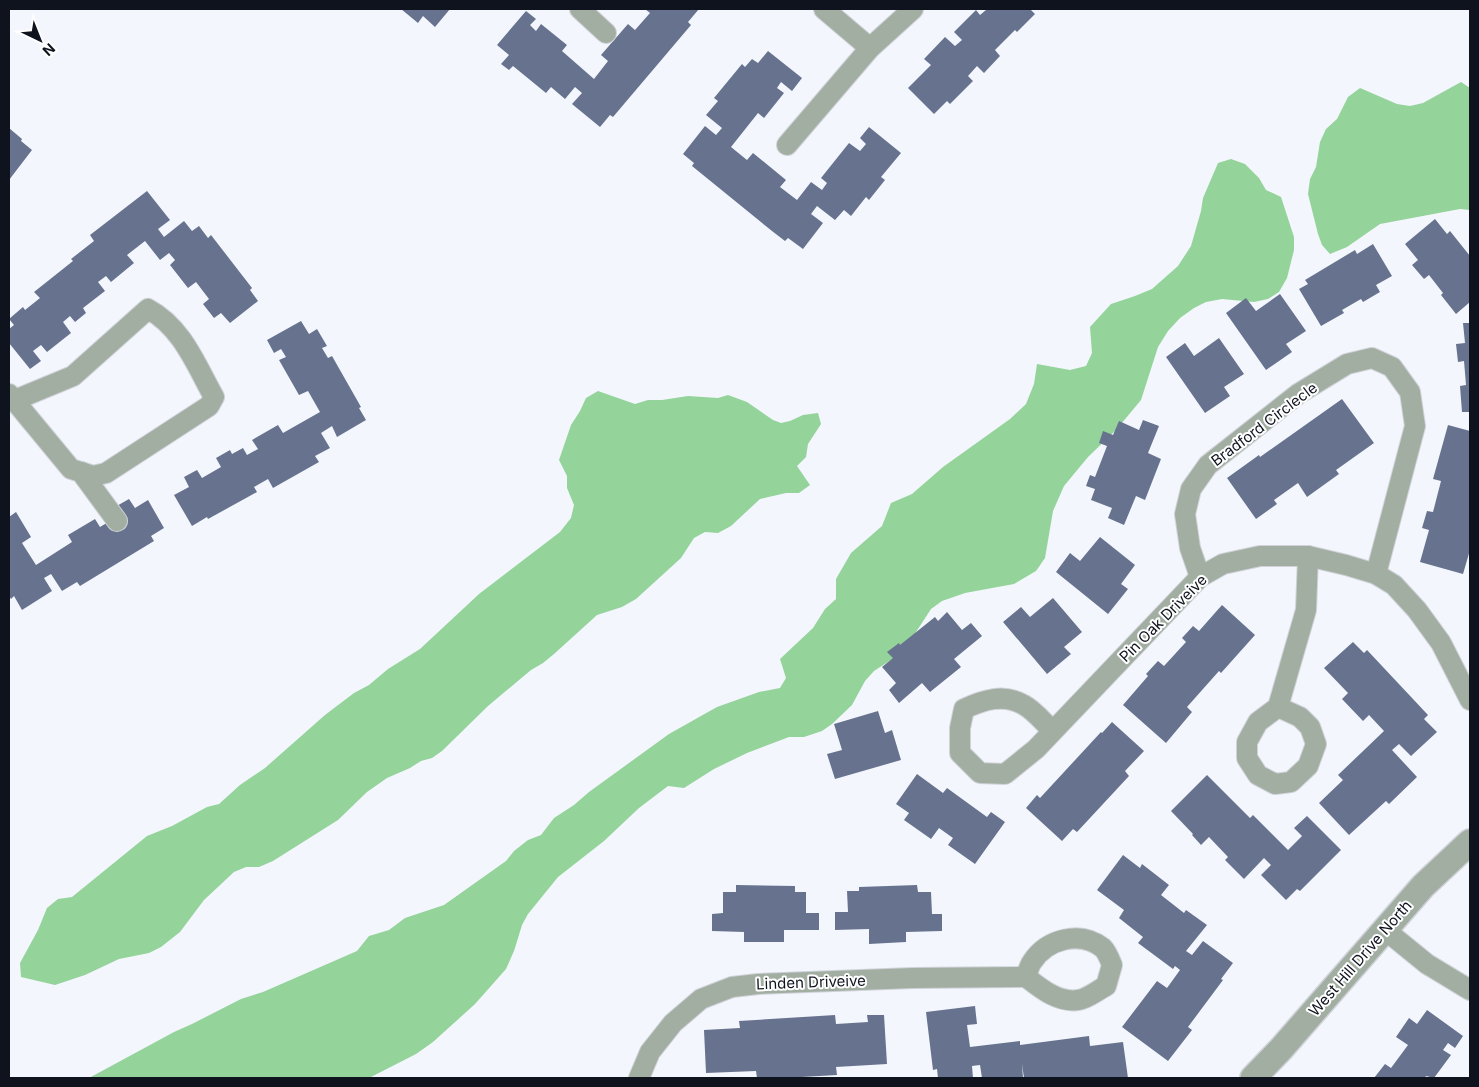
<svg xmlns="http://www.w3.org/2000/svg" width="1479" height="1087" font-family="Inter,sans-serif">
  <rect width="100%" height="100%" fill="#f3f6fc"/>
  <!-- forest -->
  <g fill="#94d39a">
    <path d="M1461,82L1470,88V210L1460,209L1380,224L1347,247L1330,254L1322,245L1318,234L1308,194L1310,179L1316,167L1320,142L1326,129L1337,119L1348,97L1360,88L1397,104L1410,106L1423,103Z"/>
    <path d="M1231,159L1245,164L1259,178L1266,190L1281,197L1294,237V250L1287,278L1279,292L1268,299L1254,302L1222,299L1206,302L1194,308L1180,318L1168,331L1158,347L1141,400L1116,430L1088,457L1064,486L1053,511L1045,558L1036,571L1014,584L965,593L942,601L931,609L903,652L874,671L865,681L852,705L832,724L822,731L804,737H789L747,753L714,769L684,788L668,786L639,808L604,841L558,877L528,914L522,925L514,951L506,969L475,1004L433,1042L416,1054L369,1078H89L174,1032L192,1024L241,999L263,992L357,951L369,936L389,930L405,918L444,905L506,861L514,851L528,840L541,835L554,818L574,805L589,792L669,734L717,707L759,692L780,688L786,678L780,659L813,628L825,609L836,599V579L851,553L882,526L891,503L912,494L943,467L1010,419L1026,404L1034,384L1037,364L1070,370L1086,366L1092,353L1090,327L1111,304L1135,296L1152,289L1178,266L1191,246L1201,211L1203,198L1218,163Z"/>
    <path d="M598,391L635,404L648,400H662L688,396L718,398L728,395L747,402L773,420L781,423L790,421L803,415L818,413L821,424L808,444L806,457L797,466L810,485L799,493H786L760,499L731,526L718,533L705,532L694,538L681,558L636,599L622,607L597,615L554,654L543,663L531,670L488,706L442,751L432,758L421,761L410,768L387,778L367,792L338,820L273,861L259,867H246L234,872L204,900L180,932L161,947L149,953L119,959L85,975L55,985L21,977L20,963L38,930L47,908L58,899L72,897L147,836L172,826L207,807L219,804L240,785L265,768L325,715L354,693L369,685L388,669L420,649L479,594L560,532L571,518L574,505L567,488V476L559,460L571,425L580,411L586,398Z"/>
  </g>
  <!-- building -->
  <g fill="#67738e">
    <path d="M401,9H450L435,27L423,16L418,23Z"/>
    <path d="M645,9H699L688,22L691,25L613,117L610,115L600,127L572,104L582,93L575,87L565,99L551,87L546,93L513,66L509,70L501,64L509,55L497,45L526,11L536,19L530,25L536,31L541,24L567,45L562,51L594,79L608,61L601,55L628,24L635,30L650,13Z"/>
    <path d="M984,9H1030L1035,14L1017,32L1015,30L995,50L1000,56L984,73L977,66L968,76L973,81L950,104L947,101L934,114L908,88L931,65L924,59L945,37L955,46L962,40L954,32L976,10L980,15L986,10Z"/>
    <path d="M768,51L802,78L792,91L781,82L777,88L784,93L764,118L758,113L731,147L747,160L753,153L786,180L780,187L797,200L811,182L822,190L827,183L821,178L849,143L860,151L866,144L860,138L869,127L901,153L881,177L885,180L869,200L866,197L851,216L844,210L835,220L817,206L811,214L823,223L803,249L788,238L785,241L772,231L692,166L694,163L683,154L705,126L716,135L722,128L706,115L718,101L714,98L742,64L745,67L752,59L758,63Z"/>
    <path d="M9,128L22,139L21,141L32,150L9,180Z"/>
    <path d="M147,191L170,220L158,229L164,237L184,221L192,231L199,226L208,238L211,235L252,288L250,290L258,301L230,323L221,313L214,318L203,304L209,299L196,282L188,288L170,265L175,260L169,253L160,260L145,241L127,255L134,263L111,282L106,276L98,282L105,291L83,308L86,313L75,322L70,316L63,322L71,333L47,352L41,345L33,351L41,361L30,369L9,343V329L14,325L9,319L23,307L25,310L40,298L34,292L73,261L71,259L94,241L90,235Z"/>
    <path d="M1435,219L1447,234L1450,231L1470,256V302L1456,314L1441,295L1443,293L1429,275L1424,279L1412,265L1418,260L1405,244Z"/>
    <path d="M1373,244L1392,276L1376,285L1380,292L1363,302L1361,299L1342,310L1344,313L1321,326L1299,289L1308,284L1305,280L1355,250L1357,254Z"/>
    <path d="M1280,294L1306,331L1286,344L1292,352L1266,370L1226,313L1246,298L1256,311Z"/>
    <path d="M301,321L309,334L317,329L327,346L322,348L328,358L332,356L361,407L359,408L366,420L337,437L332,426L321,433L330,448L315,456L319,462L273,488L268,479L254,487L257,492L208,519L207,517L192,526L174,495L189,487L184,477L197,470L202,478L221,467L216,458L230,450L232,454L243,448L247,455L258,449L252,440L278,425L283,433L320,412L308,391L299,395L279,360L286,357L281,349L274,353L267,340Z"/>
    <path d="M1463,323H1470V412H1462L1460,386L1466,385L1464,361L1458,362L1456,344L1465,343Z"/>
    <path d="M1219,338L1244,374L1224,387L1230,396L1205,413L1166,357L1185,343L1194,356Z"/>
    <path d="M1342,399L1374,443L1336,470L1339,474L1307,497L1298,483L1274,500L1277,504L1256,519L1227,478L1259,455L1260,457Z"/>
    <path d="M1143,420L1159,426L1148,453L1161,459L1145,500L1136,496L1124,525L1108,518L1112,508L1091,500L1095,489L1086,486L1090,475L1095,477L1107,446L1099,443L1103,431L1113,435L1119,421L1139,430Z"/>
    <path d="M1448,425L1470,431V550L1463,574L1420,562L1429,530L1422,528L1427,511L1433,512L1441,481L1433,479Z"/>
    <path d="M129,499L135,508L148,500L164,528L151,536L154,541L80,586L77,582L62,591L51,574L44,578L52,591L22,610L14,596L11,599L9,596V517L16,512L31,537L22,543L36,565L72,542L68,535L95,519L100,527L120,515L115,507Z"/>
    <path d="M1100,537L1135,565L1121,584L1128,589L1108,614L1056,572L1070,553L1080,561Z"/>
    <path d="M1053,598L1082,632L1064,647L1071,654L1047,674L1003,622L1021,607L1030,617Z"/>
    <path d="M1222,605L1255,635L1221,673L1219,671L1187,707L1192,712L1166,743L1123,705L1148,676L1146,674L1158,661L1164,666L1186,642L1182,638L1193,626L1199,631Z"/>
    <path d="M947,612L962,630L971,623L982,636L954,659L961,667L930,692L922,683L899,703L889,690L896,683L882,667L893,658L887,652L899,643L900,645L935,617L938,621Z"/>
    <path d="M1353,642L1364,653L1367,650L1428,715L1424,719L1437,732L1411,756L1399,744L1392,750L1417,777L1389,804L1386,801L1349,835L1319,803L1343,780L1338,775L1384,731L1369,715L1363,721L1342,699L1348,693L1324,668Z"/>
    <path d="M878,711L885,733L892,730L901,760L835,779L827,754L842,750L834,724Z"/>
    <path d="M1112,722L1144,751L1125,771L1129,776L1077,832L1073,829L1062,841L1026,808L1037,795L1040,798L1101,732L1102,733Z"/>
    <path d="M917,774L943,793L947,788L987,817L991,812L1005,822L975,864L948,845L953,838L939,828L931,839L904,820L909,813L896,804Z"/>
    <path d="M1207,775L1250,818L1253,815L1288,850L1302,836L1294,828L1307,816L1341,850L1300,891L1297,889L1286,900L1261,875L1271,865L1264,858L1244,879L1225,860L1228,857L1209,837L1201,845L1192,835L1193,834L1171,811Z"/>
    <path d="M1123,855L1140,868L1142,864L1169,885L1161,895L1184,913L1186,910L1207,925L1186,951L1192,955L1203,941L1233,963L1221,979L1223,980L1188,1027L1192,1030L1168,1061L1122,1027L1157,981L1167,988L1180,970L1175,966L1173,969L1138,943L1143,937L1119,918L1124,910L1097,890Z"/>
    <path d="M736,885L795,886V892H806V913H819V930H784V942H744V932L712,931V914L723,913V892H736Z"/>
    <path d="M917,885L918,892H931L932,914H942V931L906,932V942L869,944V929L835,930V912H848L847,891H859V887Z"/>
    <path d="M975,1006L977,1024L967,1025L970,1047L1020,1041V1045L1089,1036L1090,1046L1123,1042L1128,1078H1024L1022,1064L1023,1078H982L980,1065L972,1066L973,1078H938L937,1069L933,1070L926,1012Z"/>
    <path d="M1427,1010L1463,1036L1455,1048L1448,1043L1443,1050L1451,1055L1434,1078L1426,1076L1425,1078H1374L1385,1064L1391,1068L1408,1045L1396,1037L1409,1018L1417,1024Z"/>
    <path d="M835,1015L836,1024L868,1022L867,1015H884L887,1064L836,1067L837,1075L784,1078H757L756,1071L706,1073L704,1030L740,1028L739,1021Z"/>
  </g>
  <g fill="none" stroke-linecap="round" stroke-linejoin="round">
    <defs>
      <g id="minor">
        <path d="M580,9L606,33"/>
        <path d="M824,9L870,48"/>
        <path d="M787,145L870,48L913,9"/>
        <path d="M9,394L71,469L81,472L117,521"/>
        <path d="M15,400L73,376L148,309C182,327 196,365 214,397L209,406L106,473L93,476L81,472"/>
        <path d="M1200,577L1190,548L1185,514L1191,489L1208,465L1298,394L1347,364L1372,358L1392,367L1410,392L1415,426L1376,574"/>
        <path d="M1278,707L1300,717L1310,727L1316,744L1308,766L1291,782L1275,784L1258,775L1247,758V742L1258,722L1278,707L1306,610L1308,556"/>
        <path d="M1053,731C1044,723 1035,711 1024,705C1004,693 983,700 964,709L960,728V753L980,773L1005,774L1036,749L1200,577L1223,564L1260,556H1308L1346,565L1376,574L1394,585L1417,610L1441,643L1470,700"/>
        <path d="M1384,929L1427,964L1470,990"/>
        <path d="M639,1078L650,1052L673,1023L701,999L732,987L758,984L913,978L1026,977C1040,988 1058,1003 1078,1000C1087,999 1098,990 1106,986L1112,965C1110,960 1107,952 1103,948C1080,930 1047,939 1032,962C1029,966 1028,972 1026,977"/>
      </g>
      <path id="tertiary" d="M1253,1078L1281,1049L1423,886L1470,842"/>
    </defs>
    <!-- minor casing -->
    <use href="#minor" stroke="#cfd2d8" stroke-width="22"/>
    <!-- tertiary casing -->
    <use href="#tertiary" stroke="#cfd2d8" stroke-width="28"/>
    <!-- minor -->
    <use href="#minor" stroke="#a2aea2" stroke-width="20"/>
    <!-- tertiary -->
    <use href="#tertiary" stroke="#a2aea2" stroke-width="25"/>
  </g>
  <g text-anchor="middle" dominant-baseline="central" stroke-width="4" stroke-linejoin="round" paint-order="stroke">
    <!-- street labels -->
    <g font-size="15" fill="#0f131e" stroke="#fff">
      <text transform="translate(1264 424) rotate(-37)">Bradford Circlecle</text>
      <text transform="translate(1163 618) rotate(-45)">Pin Oak Driveive</text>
      <text transform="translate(1360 958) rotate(-49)">West Hill Drive North</text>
      <text transform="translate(811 982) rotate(-2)">Linden Driveive</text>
    </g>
  </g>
  <!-- border -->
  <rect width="1479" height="1087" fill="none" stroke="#0f131e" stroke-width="20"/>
  <!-- north arrow -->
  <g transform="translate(40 40) rotate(137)" stroke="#ffffff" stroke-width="4" paint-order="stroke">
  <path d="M0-4L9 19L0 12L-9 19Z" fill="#0f131e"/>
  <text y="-8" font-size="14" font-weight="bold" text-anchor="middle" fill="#0f131e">N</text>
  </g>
</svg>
